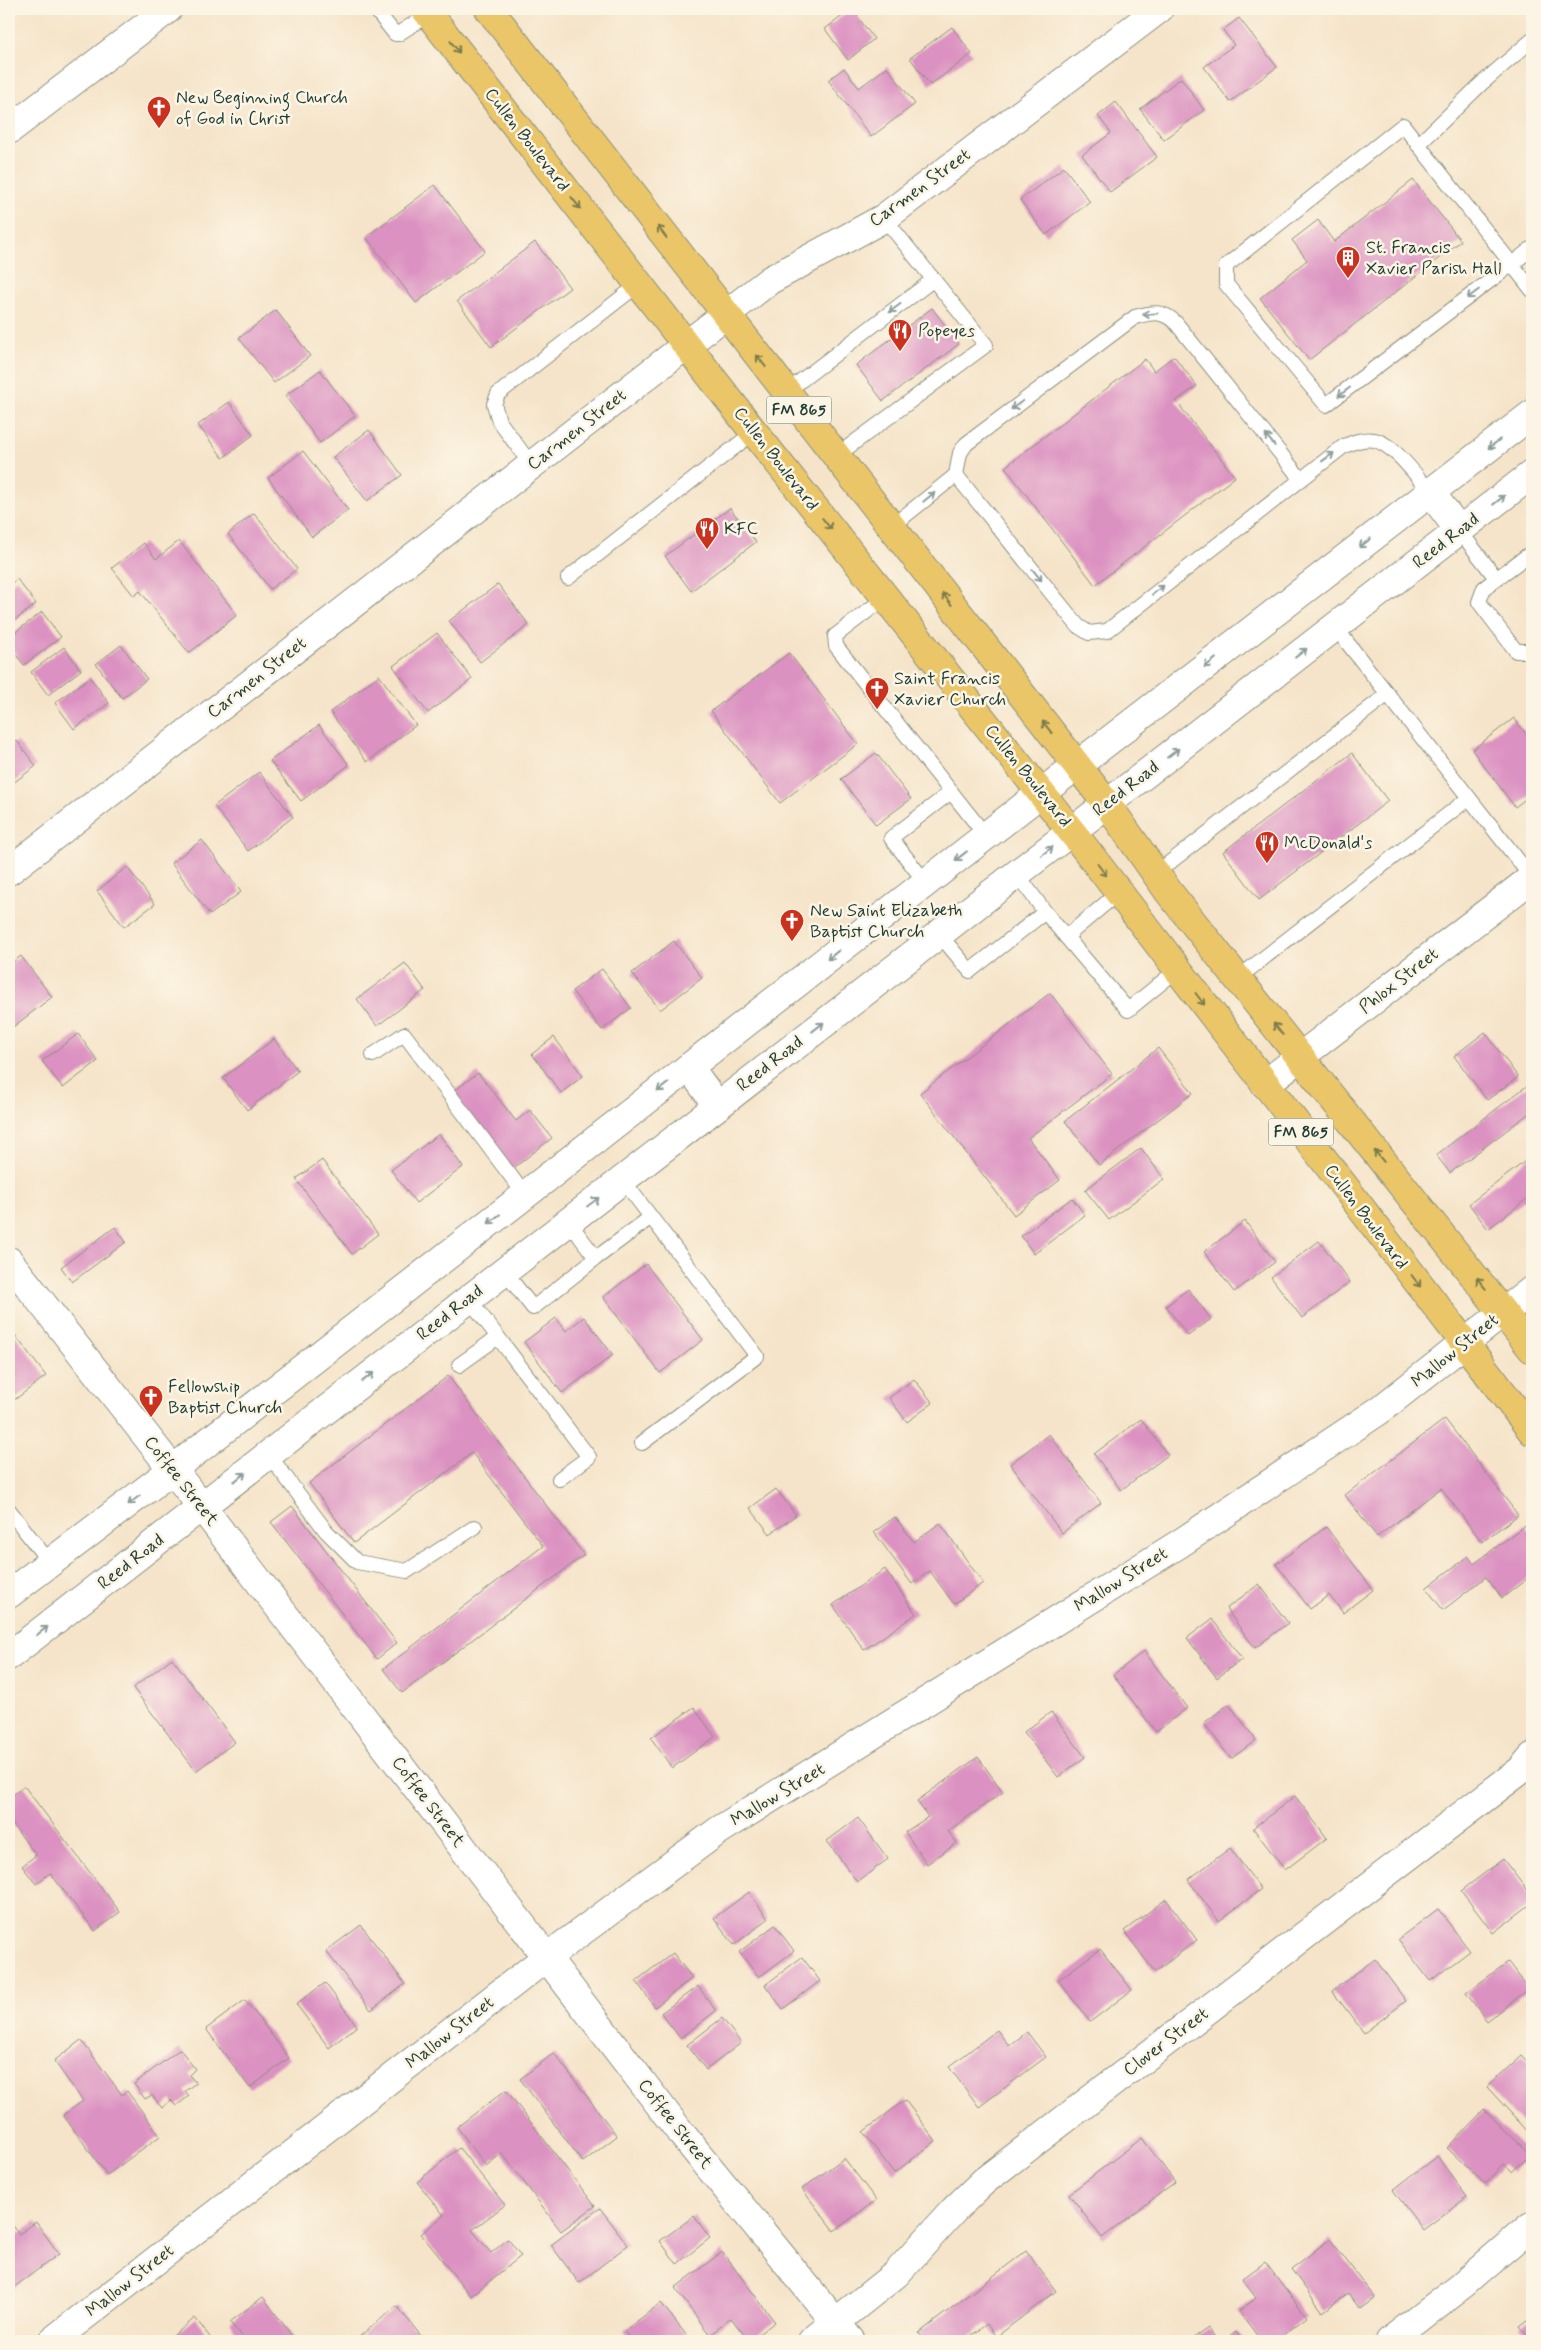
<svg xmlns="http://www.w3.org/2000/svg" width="1541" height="2350" font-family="Mynerve,sans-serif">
  <rect width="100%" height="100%" fill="#fcf5e5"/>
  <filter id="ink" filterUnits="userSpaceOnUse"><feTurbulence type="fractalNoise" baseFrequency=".02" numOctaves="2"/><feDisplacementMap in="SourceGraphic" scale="10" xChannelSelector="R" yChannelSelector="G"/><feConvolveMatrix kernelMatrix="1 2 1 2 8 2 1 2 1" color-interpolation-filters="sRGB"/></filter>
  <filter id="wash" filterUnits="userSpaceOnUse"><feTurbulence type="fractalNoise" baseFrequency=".0096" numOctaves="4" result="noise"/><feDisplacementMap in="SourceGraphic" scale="20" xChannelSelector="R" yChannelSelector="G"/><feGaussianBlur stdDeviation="1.12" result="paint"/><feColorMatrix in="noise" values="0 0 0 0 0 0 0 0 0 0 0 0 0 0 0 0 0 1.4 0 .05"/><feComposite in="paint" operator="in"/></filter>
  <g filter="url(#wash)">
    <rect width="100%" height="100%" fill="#f5e4c9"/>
    <g id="blocks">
      <!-- building -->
      <g fill="#db91c1">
        <path d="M852,9L874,39L848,60L825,29Z"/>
        <path d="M1239,18L1277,67L1230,102L1204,67L1234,45L1223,30Z"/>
        <path d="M952,27L972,54L930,85L910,58Z"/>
        <path d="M887,67L915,104L871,137L828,80L844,68L859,88Z"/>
        <path d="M1181,78L1204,110L1164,140L1140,109Z"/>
        <path d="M1116,102L1157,157L1110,192L1082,155L1111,133L1098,116Z"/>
        <path d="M1064,167L1090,202L1046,235L1020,200Z"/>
        <path d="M1413,180L1461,241L1309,360L1260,298L1307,260L1292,240L1318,220L1334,242Z"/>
        <path d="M435,185L485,251L416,303L366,237Z"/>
        <path d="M535,242L570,288L491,347L457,301Z"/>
        <path d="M932,308L959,344L883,401L856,365Z"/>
        <path d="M276,310L310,356L274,383L239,338Z"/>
        <path d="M1174,356L1197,386L1176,401L1235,477L1095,585L1005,467L1145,359L1154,371Z"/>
        <path d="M320,370L355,416L320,443L285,396Z"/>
        <path d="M229,402L253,435L223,458L198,425Z"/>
        <path d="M369,430L402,475L367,501L333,457Z"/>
        <path d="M303,451L348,510L312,537L268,478Z"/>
        <path d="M730,508L756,542L691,591L665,556Z"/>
        <path d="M254,513L297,569L270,589L228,534Z"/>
        <path d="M179,541L237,615L189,653L140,591L134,596L112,568L144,543L156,559Z"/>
        <path d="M17,579L36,604L9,625V585Z"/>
        <path d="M498,584L529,625L480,662L449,621Z"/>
        <path d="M42,612L61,637L24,665L9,645V637Z"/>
        <path d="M437,633L472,679L428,713L393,666Z"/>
        <path d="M121,645L147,679L122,698L96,664Z"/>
        <path d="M64,647L81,670L48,695L31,672Z"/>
        <path d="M789,653L858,744L780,803L711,711Z"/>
        <path d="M379,675L416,725L367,762L330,712Z"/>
        <path d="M90,677L109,703L74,729L55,703Z"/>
        <path d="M1514,718L1532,742V794L1515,807L1472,750Z"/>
        <path d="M319,725L349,765L301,801L270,761Z"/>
        <path d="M17,741L36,766L9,786V747Z"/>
        <path d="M876,753L911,799L876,825L841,779Z"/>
        <path d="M1352,753L1388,801L1259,900L1223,852Z"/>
        <path d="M259,772L293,817L248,851L214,806Z"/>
        <path d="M202,840L241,892L210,915L171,863Z"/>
        <path d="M127,867L155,904L124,927L97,891Z"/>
        <path d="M674,941L702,978L660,1010L632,973Z"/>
        <path d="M21,956L52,997L9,1030V965Z"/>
        <path d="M405,963L425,990L377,1026L357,999Z"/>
        <path d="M602,969L631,1008L602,1030L572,991Z"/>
        <path d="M1050,993L1112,1074L1028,1138L1060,1180L1014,1215L920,1093Z"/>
        <path d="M1485,1032L1518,1077L1487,1100L1454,1056Z"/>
        <path d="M78,1034L98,1061L63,1088L42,1061Z"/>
        <path d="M554,1037L583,1076L561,1093L532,1054Z"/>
        <path d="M274,1039L298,1071L247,1110L223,1078Z"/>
        <path d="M1158,1048L1193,1093L1099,1165L1065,1121Z"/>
        <path d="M478,1073L516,1121L530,1110L552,1138L511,1170L451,1093Z"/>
        <path d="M1532,1082V1111L1450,1173L1436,1155Z"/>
        <path d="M439,1134L463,1167L416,1203L391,1170Z"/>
        <path d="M1141,1148L1164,1179L1109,1220L1085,1190Z"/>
        <path d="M1532,1156V1195L1488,1229L1469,1204Z"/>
        <path d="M322,1160L378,1234L352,1254L296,1179Z"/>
        <path d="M1072,1198L1085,1215L1034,1254L1021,1236Z"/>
        <path d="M1245,1221L1275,1262L1234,1292L1204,1252Z"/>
        <path d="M115,1227L126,1242L72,1282L61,1267Z"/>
        <path d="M1319,1241L1350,1282L1302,1318L1271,1277Z"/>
        <path d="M646,1264L703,1340L660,1373L603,1297Z"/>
        <path d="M1188,1289L1211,1319L1188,1336L1166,1306Z"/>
        <path d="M584,1317L613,1355L562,1393L524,1342L556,1318L566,1331Z"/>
        <path d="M9,1327L46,1376L9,1404Z"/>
        <path d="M448,1376L584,1555L402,1693L383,1669L543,1546L472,1453L354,1543L309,1483Z"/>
        <path d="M914,1379L933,1403L907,1422L889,1398Z"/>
        <path d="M1141,1419L1168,1455L1121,1490L1094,1454Z"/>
        <path d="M1445,1419L1518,1515L1482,1542L1441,1488L1377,1537L1345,1495Z"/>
        <path d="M1049,1434L1101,1503L1062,1533L1010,1464Z"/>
        <path d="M776,1489L796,1515L770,1534L750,1508Z"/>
        <path d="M292,1506L397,1643L377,1659L271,1522Z"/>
        <path d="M895,1517L914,1542L940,1523L983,1583L954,1604L930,1571L912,1584L874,1532Z"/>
        <path d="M1525,1525L1532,1535V1575L1502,1598L1486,1577L1443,1610L1426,1588L1468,1556L1474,1564Z"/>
        <path d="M1326,1527L1373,1590L1343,1613L1329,1595L1310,1609L1276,1564Z"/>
        <path d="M885,1569L916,1614L864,1650L833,1605Z"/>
        <path d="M1259,1584L1288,1623L1255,1648L1226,1609Z"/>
        <path d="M1212,1619L1242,1659L1217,1678L1187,1638Z"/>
        <path d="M1144,1651L1187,1708L1156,1732L1113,1675Z"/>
        <path d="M172,1658L235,1742L196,1771L133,1688Z"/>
        <path d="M1229,1704L1256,1740L1231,1759L1204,1723Z"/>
        <path d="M694,1707L715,1737L672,1768L651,1738Z"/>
        <path d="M1051,1712L1085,1757L1058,1777L1024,1732Z"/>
        <path d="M978,1757L1003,1792L948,1831L957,1843L927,1864L905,1832L928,1817L917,1801Z"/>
        <path d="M24,1786L120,1912L95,1931L50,1873L36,1884L22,1866L36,1855L9,1820V1798Z"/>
        <path d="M1295,1796L1327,1838L1285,1870L1253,1828Z"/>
        <path d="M858,1818L888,1859L857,1882L827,1841Z"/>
        <path d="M1230,1848L1261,1889L1219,1921L1188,1880Z"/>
        <path d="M1503,1859L1532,1897V1903L1493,1933L1461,1891Z"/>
        <path d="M749,1892L768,1919L734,1945L714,1918Z"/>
        <path d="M1166,1899L1197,1940L1155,1972L1124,1931Z"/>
        <path d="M1438,1909L1470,1951L1430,1981L1398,1939Z"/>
        <path d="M361,1925L405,1984L371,2010L326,1951Z"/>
        <path d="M775,1925L794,1951L759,1977L739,1952Z"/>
        <path d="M1100,1949L1132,1990L1090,2022L1058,1980Z"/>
        <path d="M673,1953L692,1978L655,2007L636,1981Z"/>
        <path d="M802,1957L820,1981L783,2009L765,1985Z"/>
        <path d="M1375,1959L1406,2001L1364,2033L1332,1991Z"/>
        <path d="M1508,1962L1529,1989L1487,2021L1466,1993Z"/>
        <path d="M325,1983L357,2026L329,2048L296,2004Z"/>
        <path d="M698,1986L716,2011L680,2038L661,2013Z"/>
        <path d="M245,2000L289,2058L250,2088L206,2029Z"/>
        <path d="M722,2018L741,2043L706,2070L687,2045Z"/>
        <path d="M997,2030L1009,2046L1027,2032L1046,2057L979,2107L949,2067Z"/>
        <path d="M81,2040L122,2095L127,2091L160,2136L107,2175L63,2115L83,2101L54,2061Z"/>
        <path d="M180,2049L195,2069L189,2075L196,2083L185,2091L189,2096L176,2106L171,2100L162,2108L152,2095L145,2099L134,2084Z"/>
        <path d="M554,2053L617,2136L583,2162L520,2079Z"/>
        <path d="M1522,2055L1532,2066L1531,2135L1487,2087Z"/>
        <path d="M506,2090L595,2206L561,2231L502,2153L486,2166L457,2127Z"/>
        <path d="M905,2100L936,2141L894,2173L863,2132Z"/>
        <path d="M1484,2110L1530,2154L1512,2172L1503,2164L1485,2184L1447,2148Z"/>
        <path d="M1142,2138L1175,2182L1102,2238L1069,2194Z"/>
        <path d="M459,2148L505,2205L472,2230L491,2253L508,2239L521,2256L471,2296L421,2234L444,2215L417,2182Z"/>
        <path d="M1437,2156L1467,2197L1423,2230L1393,2190Z"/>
        <path d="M844,2158L876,2200L834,2231L802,2189Z"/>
        <path d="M600,2208L628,2245L579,2283L551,2245Z"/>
        <path d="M694,2216L710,2238L677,2264L660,2241Z"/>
        <path d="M9,2220L19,2234L36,2222L59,2254L13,2288L9,2281Z"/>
        <path d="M1330,2239L1375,2298L1360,2309L1348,2293L1323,2312L1291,2269Z"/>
        <path d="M1026,2251L1056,2291L996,2337L987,2324L964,2341H925L919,2333Z"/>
        <path d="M722,2252L775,2322L749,2341L731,2318L710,2335L675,2288Z"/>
        <path d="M1265,2262L1307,2317L1275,2341H1261L1239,2311L1256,2298L1242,2279Z"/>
        <path d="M263,2297L296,2341H245L230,2322Z"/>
        <path d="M661,2303L691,2341H632L624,2331Z"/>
        <path d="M397,2306L425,2341H354Z"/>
        <path d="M1532,2317V2341H1530L1519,2327Z"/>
        <path d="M195,2318L213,2341H167Z"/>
        <path d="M1208,2328L1218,2341H1189Z"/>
        <path d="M1236,2332L1244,2341H1224Z"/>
      </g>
    </g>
  </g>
  <g filter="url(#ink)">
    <use href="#blocks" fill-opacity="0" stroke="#8a907e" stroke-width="1"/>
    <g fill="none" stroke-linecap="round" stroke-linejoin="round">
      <defs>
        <g id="service">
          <path d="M375,9L395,34H398L429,14"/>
          <path d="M1418,145L1481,84L1532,40"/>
          <path d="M1532,248L1512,264L1326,405L1226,284V266L1403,125L1532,290"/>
          <path d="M786,392L934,279"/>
          <path d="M836,456L986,345L884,218"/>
          <path d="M532,466L499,421L494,404L498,394L639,284"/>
          <path d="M956,475L960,453L966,444L1135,317C1152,312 1163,310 1176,323L1300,478"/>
          <path d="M891,527L956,475L1078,626L1089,633L1107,631L1344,446C1354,442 1364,438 1374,440C1393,443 1418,478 1431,493"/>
          <path d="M1459,530L1496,578"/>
          <path d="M1532,552L1484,588L1479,602L1516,651H1532"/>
          <path d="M568,578L754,432"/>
          <path d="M886,597L835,636L836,646L986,836"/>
          <path d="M1335,627L1532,878"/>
          <path d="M1156,873L1388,694"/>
          <path d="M1017,874L1045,912"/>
          <path d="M926,883L891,838L951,792"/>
          <path d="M939,934L970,971L1045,912L1128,1010L1178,969"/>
          <path d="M1066,937L1119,892"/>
          <path d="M1238,978L1469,798"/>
          <path d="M373,1055L404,1034L525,1195"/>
          <path d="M622,1179L757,1356L642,1443"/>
          <path d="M568,1221L596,1258L651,1217"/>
          <path d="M504,1271L533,1308L596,1258"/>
          <path d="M469,1299L589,1457L559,1479"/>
          <path d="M459,1365L498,1337"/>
          <path d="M269,1455L326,1531L357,1562L407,1571L475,1527"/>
          <path d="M9,1510L50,1563"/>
        </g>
        <g id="minor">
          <path d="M9,130L168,9"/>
          <path d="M9,871L770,280L884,218L1159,9"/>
          <path d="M1265,1084L1532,878"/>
          <path d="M9,1261L202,1507L681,2133L851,2341"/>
          <path d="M52,2341L547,1957L718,1831L1179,1544L1380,1410L1532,1290"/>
          <path d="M812,2341L896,2274L954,2210L984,2181L1521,1770L1532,1757"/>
          <path d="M1390,2341L1462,2285L1532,2225"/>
        </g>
        <g id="tertiary">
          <path d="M1431,493L1459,530"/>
          <path d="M689,1067L717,1105"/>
          <path d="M9,1594L172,1470L1023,807L1532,414"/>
          <path d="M9,1656L1532,474"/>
        </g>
        <g id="primary">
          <path d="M425,9L754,432L1087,851L1532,1431"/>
          <path d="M489,9L1107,804L1168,891L1532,1349"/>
        </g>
      </defs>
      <!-- service casing -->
      <use href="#service" stroke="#8a907e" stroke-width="16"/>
      <!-- minor casing -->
      <use href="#minor" stroke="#8a907e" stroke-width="30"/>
      <!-- tertiary casing -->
      <use href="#tertiary" stroke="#8a907e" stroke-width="30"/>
      <!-- primary casing -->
      <use href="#primary" stroke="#8a907e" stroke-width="30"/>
      <!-- service -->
      <use href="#service" stroke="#fff" stroke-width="14"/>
      <!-- minor -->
      <use href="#minor" stroke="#fff" stroke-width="28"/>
      <!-- tertiary -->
      <use href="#tertiary" stroke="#fff" stroke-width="28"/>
      <!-- primary -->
      <use href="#primary" stroke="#ebc669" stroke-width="28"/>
    </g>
    <!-- one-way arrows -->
    <defs><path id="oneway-shaft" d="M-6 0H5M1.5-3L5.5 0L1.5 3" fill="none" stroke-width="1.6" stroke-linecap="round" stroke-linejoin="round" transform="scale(1.25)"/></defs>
    <g stroke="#7b7b4c">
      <use href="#oneway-shaft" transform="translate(455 47) rotate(52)"/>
      <use href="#oneway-shaft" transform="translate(576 203) rotate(52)"/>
      <use href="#oneway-shaft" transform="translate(662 232) rotate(-127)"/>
      <use href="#oneway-shaft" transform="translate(761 361) rotate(-128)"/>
      <use href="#oneway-shaft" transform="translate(827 524) rotate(51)"/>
      <use href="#oneway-shaft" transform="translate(947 599) rotate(-128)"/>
      <use href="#oneway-shaft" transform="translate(1047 727) rotate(-128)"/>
      <use href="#oneway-shaft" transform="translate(1102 870) rotate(53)"/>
      <use href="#oneway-shaft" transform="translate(1200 999) rotate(53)"/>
      <use href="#oneway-shaft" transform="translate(1278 1029) rotate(-128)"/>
      <use href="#oneway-shaft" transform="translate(1379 1156) rotate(-129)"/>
      <use href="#oneway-shaft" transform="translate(1416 1281) rotate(53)"/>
      <use href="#oneway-shaft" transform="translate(1481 1283) rotate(-129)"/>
    </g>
    <g stroke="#8f9e9a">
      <use href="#oneway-shaft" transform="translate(1473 294) rotate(143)"/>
      <use href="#oneway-shaft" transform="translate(895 308) rotate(143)"/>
      <use href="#oneway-shaft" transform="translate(1150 314) rotate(174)"/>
      <use href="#oneway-shaft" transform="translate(1344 392) rotate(143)"/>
      <use href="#oneway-shaft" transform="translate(1017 405) rotate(143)"/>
      <use href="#oneway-shaft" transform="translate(1270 440) rotate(-129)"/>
      <use href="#oneway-shaft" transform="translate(1494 444) rotate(142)"/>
      <use href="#oneway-shaft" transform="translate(1328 457) rotate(-36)"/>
      <use href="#oneway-shaft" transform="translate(929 497) rotate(-39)"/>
      <use href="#oneway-shaft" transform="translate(1499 500) rotate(-38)"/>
      <use href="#oneway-shaft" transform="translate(1365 543) rotate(142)"/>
      <use href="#oneway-shaft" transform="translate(1037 575) rotate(51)"/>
      <use href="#oneway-shaft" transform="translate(1158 590) rotate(-38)"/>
      <use href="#oneway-shaft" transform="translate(1301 653) rotate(-38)"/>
      <use href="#oneway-shaft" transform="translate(1210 663) rotate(142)"/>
      <use href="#oneway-shaft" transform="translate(1173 753) rotate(-38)"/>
      <use href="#oneway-shaft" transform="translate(1047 851) rotate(-37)"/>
      <use href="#oneway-shaft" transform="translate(961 856) rotate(142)"/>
      <use href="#oneway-shaft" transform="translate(833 955) rotate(142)"/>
      <use href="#oneway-shaft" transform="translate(818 1027) rotate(-38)"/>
      <use href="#oneway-shaft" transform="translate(663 1087) rotate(142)"/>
      <use href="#oneway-shaft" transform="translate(593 1202) rotate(-37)"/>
      <use href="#oneway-shaft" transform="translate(494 1219) rotate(142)"/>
      <use href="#oneway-shaft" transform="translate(368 1377) rotate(-38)"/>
      <use href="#oneway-shaft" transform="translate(240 1477) rotate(-38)"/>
      <use href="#oneway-shaft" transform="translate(134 1500) rotate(143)"/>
      <use href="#oneway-shaft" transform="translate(42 1631) rotate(-38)"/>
    </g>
  </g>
  <!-- icons -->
  <defs>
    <symbol id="church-pin" viewBox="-11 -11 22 30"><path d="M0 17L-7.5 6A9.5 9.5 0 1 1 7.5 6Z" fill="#c8321e" stroke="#fcf5e5"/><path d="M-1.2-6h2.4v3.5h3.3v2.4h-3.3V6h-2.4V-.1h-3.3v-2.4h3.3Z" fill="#fff"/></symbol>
    <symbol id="building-pin" viewBox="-11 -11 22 30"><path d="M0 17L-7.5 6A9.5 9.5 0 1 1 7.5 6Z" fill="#c8321e" stroke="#fcf5e5"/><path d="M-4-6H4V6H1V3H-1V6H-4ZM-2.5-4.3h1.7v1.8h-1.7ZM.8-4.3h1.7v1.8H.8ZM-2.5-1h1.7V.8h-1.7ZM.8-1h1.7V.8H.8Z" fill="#fff"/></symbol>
    <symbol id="restaurant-pin" viewBox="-11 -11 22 30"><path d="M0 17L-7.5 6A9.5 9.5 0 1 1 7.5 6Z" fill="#c8321e" stroke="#fcf5e5"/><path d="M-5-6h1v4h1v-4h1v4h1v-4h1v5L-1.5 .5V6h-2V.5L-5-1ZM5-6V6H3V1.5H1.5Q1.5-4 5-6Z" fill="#fff"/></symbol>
  </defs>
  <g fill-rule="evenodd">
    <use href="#church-pin" x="145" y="94" width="28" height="38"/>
    <use href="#building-pin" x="1334" y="244" width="28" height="38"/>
    <use href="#restaurant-pin" x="886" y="317" width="28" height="38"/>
    <use href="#restaurant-pin" x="693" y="515" width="28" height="38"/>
    <use href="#church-pin" x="863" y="675" width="28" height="38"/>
    <use href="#restaurant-pin" x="1253" y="829" width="28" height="38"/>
    <use href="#church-pin" x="778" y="907" width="28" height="38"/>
    <use href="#church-pin" x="137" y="1383" width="28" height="38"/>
  </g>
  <g text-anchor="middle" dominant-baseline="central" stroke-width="5" stroke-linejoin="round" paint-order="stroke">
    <!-- shield labels -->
    <g fill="#fcf5e5" stroke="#617469" stroke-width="1">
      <rect x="766.5" y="396.5" width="65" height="27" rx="4"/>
      <rect x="1268.5" y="1118.5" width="65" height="27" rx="4"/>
    </g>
    <g font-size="16" font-weight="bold" fill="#1f3d34">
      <text x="799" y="410">FM 865</text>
      <text x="1301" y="1132">FM 865</text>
    </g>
    <!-- poi labels -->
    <g font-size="18" fill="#1f3d34" stroke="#fcf5e5" text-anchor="start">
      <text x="176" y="98">New Beginning Church<tspan x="176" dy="21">of God in Christ</tspan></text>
      <text x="1366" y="248">St. Francis<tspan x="1366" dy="21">Xavier Parish Hall</tspan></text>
      <text x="918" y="331">Popeyes</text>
      <text x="724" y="529">KFC</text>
      <text x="894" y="679">Saint Francis<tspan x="894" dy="21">Xavier Church</tspan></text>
      <text x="1284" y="843">McDonald's</text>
      <text x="810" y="911">New Saint Elizabeth<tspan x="810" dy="21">Baptist Church</tspan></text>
      <text x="168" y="1387">Fellowship<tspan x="168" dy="21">Baptist Church</tspan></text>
    </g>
    <!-- street labels -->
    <g font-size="18" fill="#1f3d34" stroke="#fcf5e5">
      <text transform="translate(527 140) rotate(52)">Cullen Boulevard</text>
      <text transform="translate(920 188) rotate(-36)">Carmen Street</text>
      <text transform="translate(577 430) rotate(-38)">Carmen Street</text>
      <text transform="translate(776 459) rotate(52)">Cullen Boulevard</text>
      <text transform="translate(1446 541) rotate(-38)">Reed Road</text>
      <text transform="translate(257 678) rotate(-38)">Carmen Street</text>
      <text transform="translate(1028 776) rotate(51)">Cullen Boulevard</text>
      <text transform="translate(1126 789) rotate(-38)">Reed Road</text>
      <text transform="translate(1399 981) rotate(-38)">Phlox Street</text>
      <text transform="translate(770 1064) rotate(-38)">Reed Road</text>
      <text transform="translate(1366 1217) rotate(53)">Cullen Boulevard</text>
      <text transform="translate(450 1313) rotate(-38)">Reed Road</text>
      <text transform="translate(1455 1351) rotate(-39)">Mallow Street</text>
      <text transform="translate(181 1481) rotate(52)">Coffee Street</text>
      <text transform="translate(131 1562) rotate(-38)">Reed Road</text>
      <text transform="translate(1121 1580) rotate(-32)">Mallow Street</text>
      <text transform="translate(778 1795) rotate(-31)">Mallow Street</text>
      <text transform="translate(428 1802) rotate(53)">Coffee Street</text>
      <text transform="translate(450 2033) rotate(-38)">Mallow Street</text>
      <text transform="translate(1166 2042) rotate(-37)">Clover Street</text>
      <text transform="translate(675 2124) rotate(52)">Coffee Street</text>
      <text transform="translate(130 2281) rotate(-38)">Mallow Street</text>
    </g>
  </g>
  <!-- margin -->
  <rect width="1541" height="2350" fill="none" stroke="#fcf5e5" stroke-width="30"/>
</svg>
